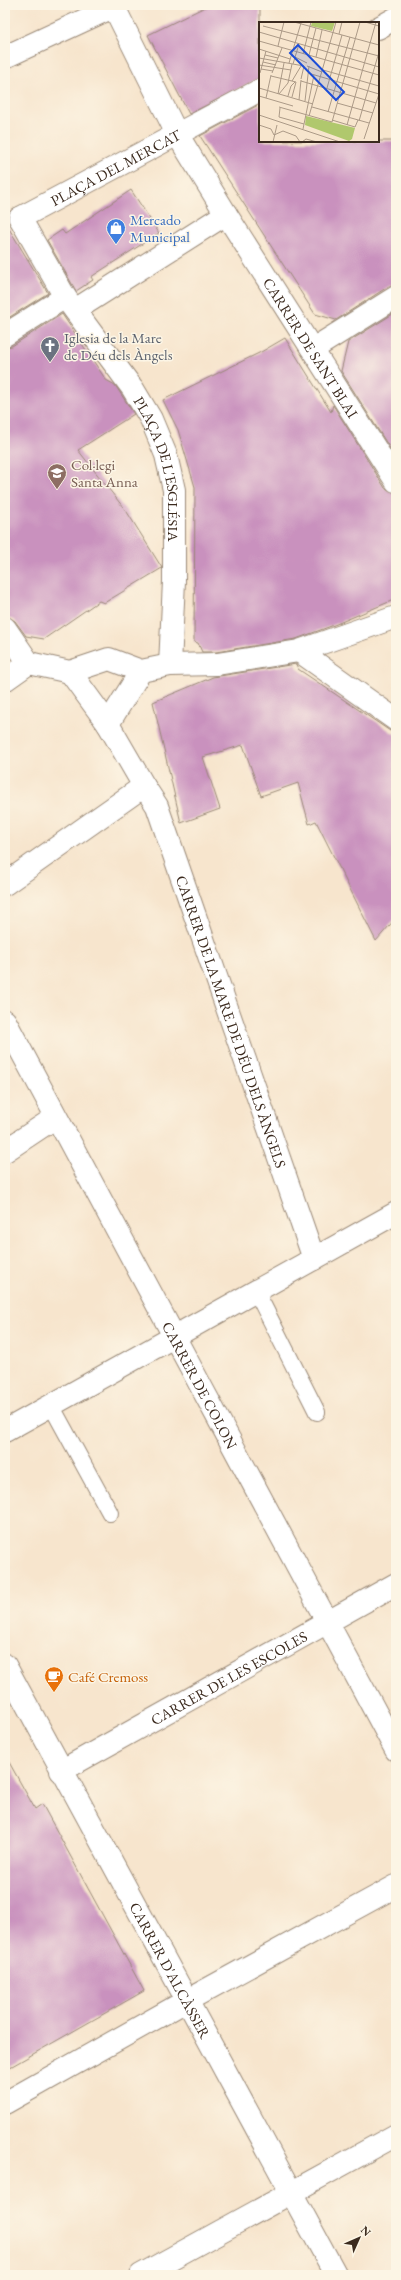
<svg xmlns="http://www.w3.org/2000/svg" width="401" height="2280" font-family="'EB Garamond',serif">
  <rect width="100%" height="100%" fill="#fcf5e5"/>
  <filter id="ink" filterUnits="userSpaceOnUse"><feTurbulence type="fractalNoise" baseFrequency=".025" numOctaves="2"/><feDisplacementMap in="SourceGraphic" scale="8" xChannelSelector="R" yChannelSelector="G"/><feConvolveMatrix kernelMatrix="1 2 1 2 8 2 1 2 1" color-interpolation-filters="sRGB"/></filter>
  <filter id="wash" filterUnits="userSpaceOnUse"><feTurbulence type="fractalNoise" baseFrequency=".012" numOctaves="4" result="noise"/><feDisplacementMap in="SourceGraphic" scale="16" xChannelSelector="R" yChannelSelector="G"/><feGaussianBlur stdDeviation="0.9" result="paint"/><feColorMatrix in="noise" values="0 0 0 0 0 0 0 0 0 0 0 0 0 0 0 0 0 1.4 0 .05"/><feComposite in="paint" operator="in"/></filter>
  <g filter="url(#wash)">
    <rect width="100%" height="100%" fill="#f7e5cd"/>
    <g id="blocks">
      <!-- building -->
      <g fill="#c991be">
        <path d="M209,5H260V78L189,114L148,35Z"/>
        <path d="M260,104V141H396V285L389,286L336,320L315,314L200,136Z"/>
        <path d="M131,190L159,233L91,277L93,280L76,291L47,240L62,230L65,234Z"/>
        <path d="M5,222L48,293L5,320Z"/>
        <path d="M396,312V458L341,371L348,342Z"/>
        <path d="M62,314L106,380L115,385L134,414L78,450L127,512L162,568L104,603L99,601L44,639L26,636L15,621L5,616V347L12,346Z"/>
        <path d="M285,338L331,412L333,405L385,488L396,493V599L334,625L296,639L216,652H202L198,643L194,642L195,487L178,430L163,400L261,352Z"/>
        <path d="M296,664L298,669L396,735V918L376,941L316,821L309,824L298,783L261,796L243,745L203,757L220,809L181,823L153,702L213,677Z"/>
        <path d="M5,1755L35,1809L42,1804L144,1991L5,2070Z"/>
      </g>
    </g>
  </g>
  <g filter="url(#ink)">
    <use href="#blocks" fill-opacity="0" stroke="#998876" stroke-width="1"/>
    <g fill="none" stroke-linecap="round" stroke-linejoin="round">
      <defs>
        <g id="service">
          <path d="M256,1291L317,1412"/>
          <path d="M51,1405L110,1513"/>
        </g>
        <g id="minor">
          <path d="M378,28L396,18"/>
          <path d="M5,57L117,5"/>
          <path id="s1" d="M20,218L65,297L133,389L151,419L166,455L174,490V581L170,665"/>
          <path id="s2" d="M20,218L260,90"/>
          <path d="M75,310L226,214"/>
          <path d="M5,335L65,297"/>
          <path d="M313,349L396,297"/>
          <path d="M5,628L29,663"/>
          <path d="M299,651L396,720"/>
          <path d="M29,663L70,672L109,659L141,671L170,665L217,664L299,651L396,617"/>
          <path id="s3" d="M70,672L108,724L144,786L157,806L314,1259"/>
          <path d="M5,680L29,663"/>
          <path d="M108,724L141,671"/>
          <path d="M5,884L144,786"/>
          <path id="s4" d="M5,1021L396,1750"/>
          <path d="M5,1151L56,1117"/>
          <path d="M5,1431L396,1213"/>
          <path id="s5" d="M5,1665L336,2275"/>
          <path id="s6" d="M61,1771L396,1584"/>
          <path d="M5,2103L186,2001L396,1886"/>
          <path d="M141,2275L396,2135"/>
        </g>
        <g id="tertiary">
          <path id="s7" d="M113,5L177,134L226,214L396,481"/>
        </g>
      </defs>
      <!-- service casing -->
      <use href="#service" stroke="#998876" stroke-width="18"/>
      <!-- minor casing -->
      <use href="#minor" stroke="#998876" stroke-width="24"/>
      <!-- tertiary casing -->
      <use href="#tertiary" stroke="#998876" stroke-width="24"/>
      <!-- service -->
      <use href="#service" stroke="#fff" stroke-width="16"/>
      <!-- minor -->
      <use href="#minor" stroke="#fff" stroke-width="22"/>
      <!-- tertiary -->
      <use href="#tertiary" stroke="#fff" stroke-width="22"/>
    </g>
  </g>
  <!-- icons -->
  <defs>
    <symbol id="shop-pin" viewBox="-11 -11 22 30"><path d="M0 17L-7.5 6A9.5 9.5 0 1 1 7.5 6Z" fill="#3f7fe0" stroke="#fcf5e5"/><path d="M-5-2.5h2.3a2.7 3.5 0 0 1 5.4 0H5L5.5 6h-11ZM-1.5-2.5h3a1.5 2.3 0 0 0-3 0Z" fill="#fff"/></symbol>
    <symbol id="church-pin" viewBox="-11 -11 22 30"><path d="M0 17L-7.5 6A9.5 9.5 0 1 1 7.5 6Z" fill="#6b7280" stroke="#fcf5e5"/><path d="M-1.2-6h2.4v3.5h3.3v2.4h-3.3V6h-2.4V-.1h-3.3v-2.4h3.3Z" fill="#fff"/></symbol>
    <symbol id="school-pin" viewBox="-11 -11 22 30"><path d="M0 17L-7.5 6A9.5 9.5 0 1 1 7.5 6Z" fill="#8d6e63" stroke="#fcf5e5"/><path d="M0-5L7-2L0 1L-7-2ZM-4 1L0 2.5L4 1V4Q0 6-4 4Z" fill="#fff"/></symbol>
    <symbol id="cafe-pin" viewBox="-11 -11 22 30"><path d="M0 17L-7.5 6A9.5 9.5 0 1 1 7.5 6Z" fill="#e8710a" stroke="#fcf5e5"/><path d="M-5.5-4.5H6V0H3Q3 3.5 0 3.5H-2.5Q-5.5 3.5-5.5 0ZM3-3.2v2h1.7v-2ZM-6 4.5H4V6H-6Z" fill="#fff"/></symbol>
  </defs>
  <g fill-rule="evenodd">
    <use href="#shop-pin" x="105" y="217" width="22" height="30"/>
    <use href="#church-pin" x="39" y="335" width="22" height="30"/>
    <use href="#school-pin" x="46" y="462" width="22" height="30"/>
    <use href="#cafe-pin" x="43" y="1665" width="22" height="30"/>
  </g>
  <g text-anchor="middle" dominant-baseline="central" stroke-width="3" stroke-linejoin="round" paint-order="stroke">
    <!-- street labels -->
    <g font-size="15" fill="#3b2a1e" stroke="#fcf5e5">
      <text stroke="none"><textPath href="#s2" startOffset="108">PLAÇA DEL MERCAT</textPath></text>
      <text stroke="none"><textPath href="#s7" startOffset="396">CARRER DE SANT BLAI</textPath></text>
      <text stroke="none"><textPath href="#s1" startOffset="291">PLAÇA DE L'ESGLÉSIA</textPath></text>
      <text stroke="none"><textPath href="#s3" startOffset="388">CARRER DE LA MARE DE DÉU DELS ÀNGELS</textPath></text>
      <text stroke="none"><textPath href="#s4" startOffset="413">CARRER DE COLON</textPath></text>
      <text stroke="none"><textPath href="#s6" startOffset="192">CARRER DE LES ESCOLES</textPath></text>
      <text stroke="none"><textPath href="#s5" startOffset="347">CARRER D'ALCÀSSER</textPath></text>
    </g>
    <!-- shop labels -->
    <g font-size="15" fill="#366cbe" stroke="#fcf5e5" text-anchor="start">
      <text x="130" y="219">Mercado<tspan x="130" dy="17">Municipal</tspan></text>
    </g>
    <!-- worship labels -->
    <g font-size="15" fill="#5b616d" stroke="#fcf5e5" text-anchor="start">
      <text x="64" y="337">Iglesia de la Mare<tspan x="64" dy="17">de Déu dels Àngels</tspan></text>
    </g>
    <!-- education labels -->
    <g font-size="15" fill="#785e54" stroke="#fcf5e5" text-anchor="start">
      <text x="71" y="464">Col·legi<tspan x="71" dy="17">Santa Anna</tspan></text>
    </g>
    <!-- food labels -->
    <g font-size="15" fill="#c56008" stroke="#fcf5e5" text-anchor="start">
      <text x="68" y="1676">Café Cremoss</text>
    </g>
  </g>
  <!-- overview -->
  <g transform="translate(259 22)">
    <rect width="120" height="120" fill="#f7e5cd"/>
    <path d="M53,0H76L73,9L52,4ZM47,94L96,106L93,117L90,119L46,103Z" fill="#b0c86d"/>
    <path fill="none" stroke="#ac9a87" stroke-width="1" d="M35,0L120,23M106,0L120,4M4,4L120,34M0,10L120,45M80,12L83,0M0,19L120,53M19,24L25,0M0,27L31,37M44,32L52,0M6,33L19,36M50,33L57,6M36,35L48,41M57,35L63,8M0,36L45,44M4,40L17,43M30,41L42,1M34,42L40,22M0,43L32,48M48,44L63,50M2,47L14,49M64,48L120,64M1,51L7,29M13,51L23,26M49,51L120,72M12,54L37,60M42,57L45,44M33,59L42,44M42,59L117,81M0,66L54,82M68,66L83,13M19,72L25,41M20,72L29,61L33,42M0,74L34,84M29,74L32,64L36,60M33,75L37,60M7,76L12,53M40,78L42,58M46,79L50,44M78,81L114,91M20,85L73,100L101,0M53,85L110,101M21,86L20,95L45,102M69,90L91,15M0,93L81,120M50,94L77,0M73,98L96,105L99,98M100,99L120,30M0,103L12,107L15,113M88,103L117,0M44,107L55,53M15,113L24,109L37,114L41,120M105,117L120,72M14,120L18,103M43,120L47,117L58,120"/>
    <path fill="#1d4ed8" fill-opacity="0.15" stroke="#1d4ed8" stroke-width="2" d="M39,23L85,70L77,78L31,31Z"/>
    <rect width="120" height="120" fill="none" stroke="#3b2a1e" stroke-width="2"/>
  </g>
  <!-- margin -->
  <rect width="401" height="2280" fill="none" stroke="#fcf5e5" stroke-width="20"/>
  <!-- north arrow -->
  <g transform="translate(359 2238) rotate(45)" stroke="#fcf5e5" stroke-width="3" paint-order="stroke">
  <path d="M0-3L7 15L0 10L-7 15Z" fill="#3b2a1e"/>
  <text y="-6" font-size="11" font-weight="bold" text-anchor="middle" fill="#3b2a1e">N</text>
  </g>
</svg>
